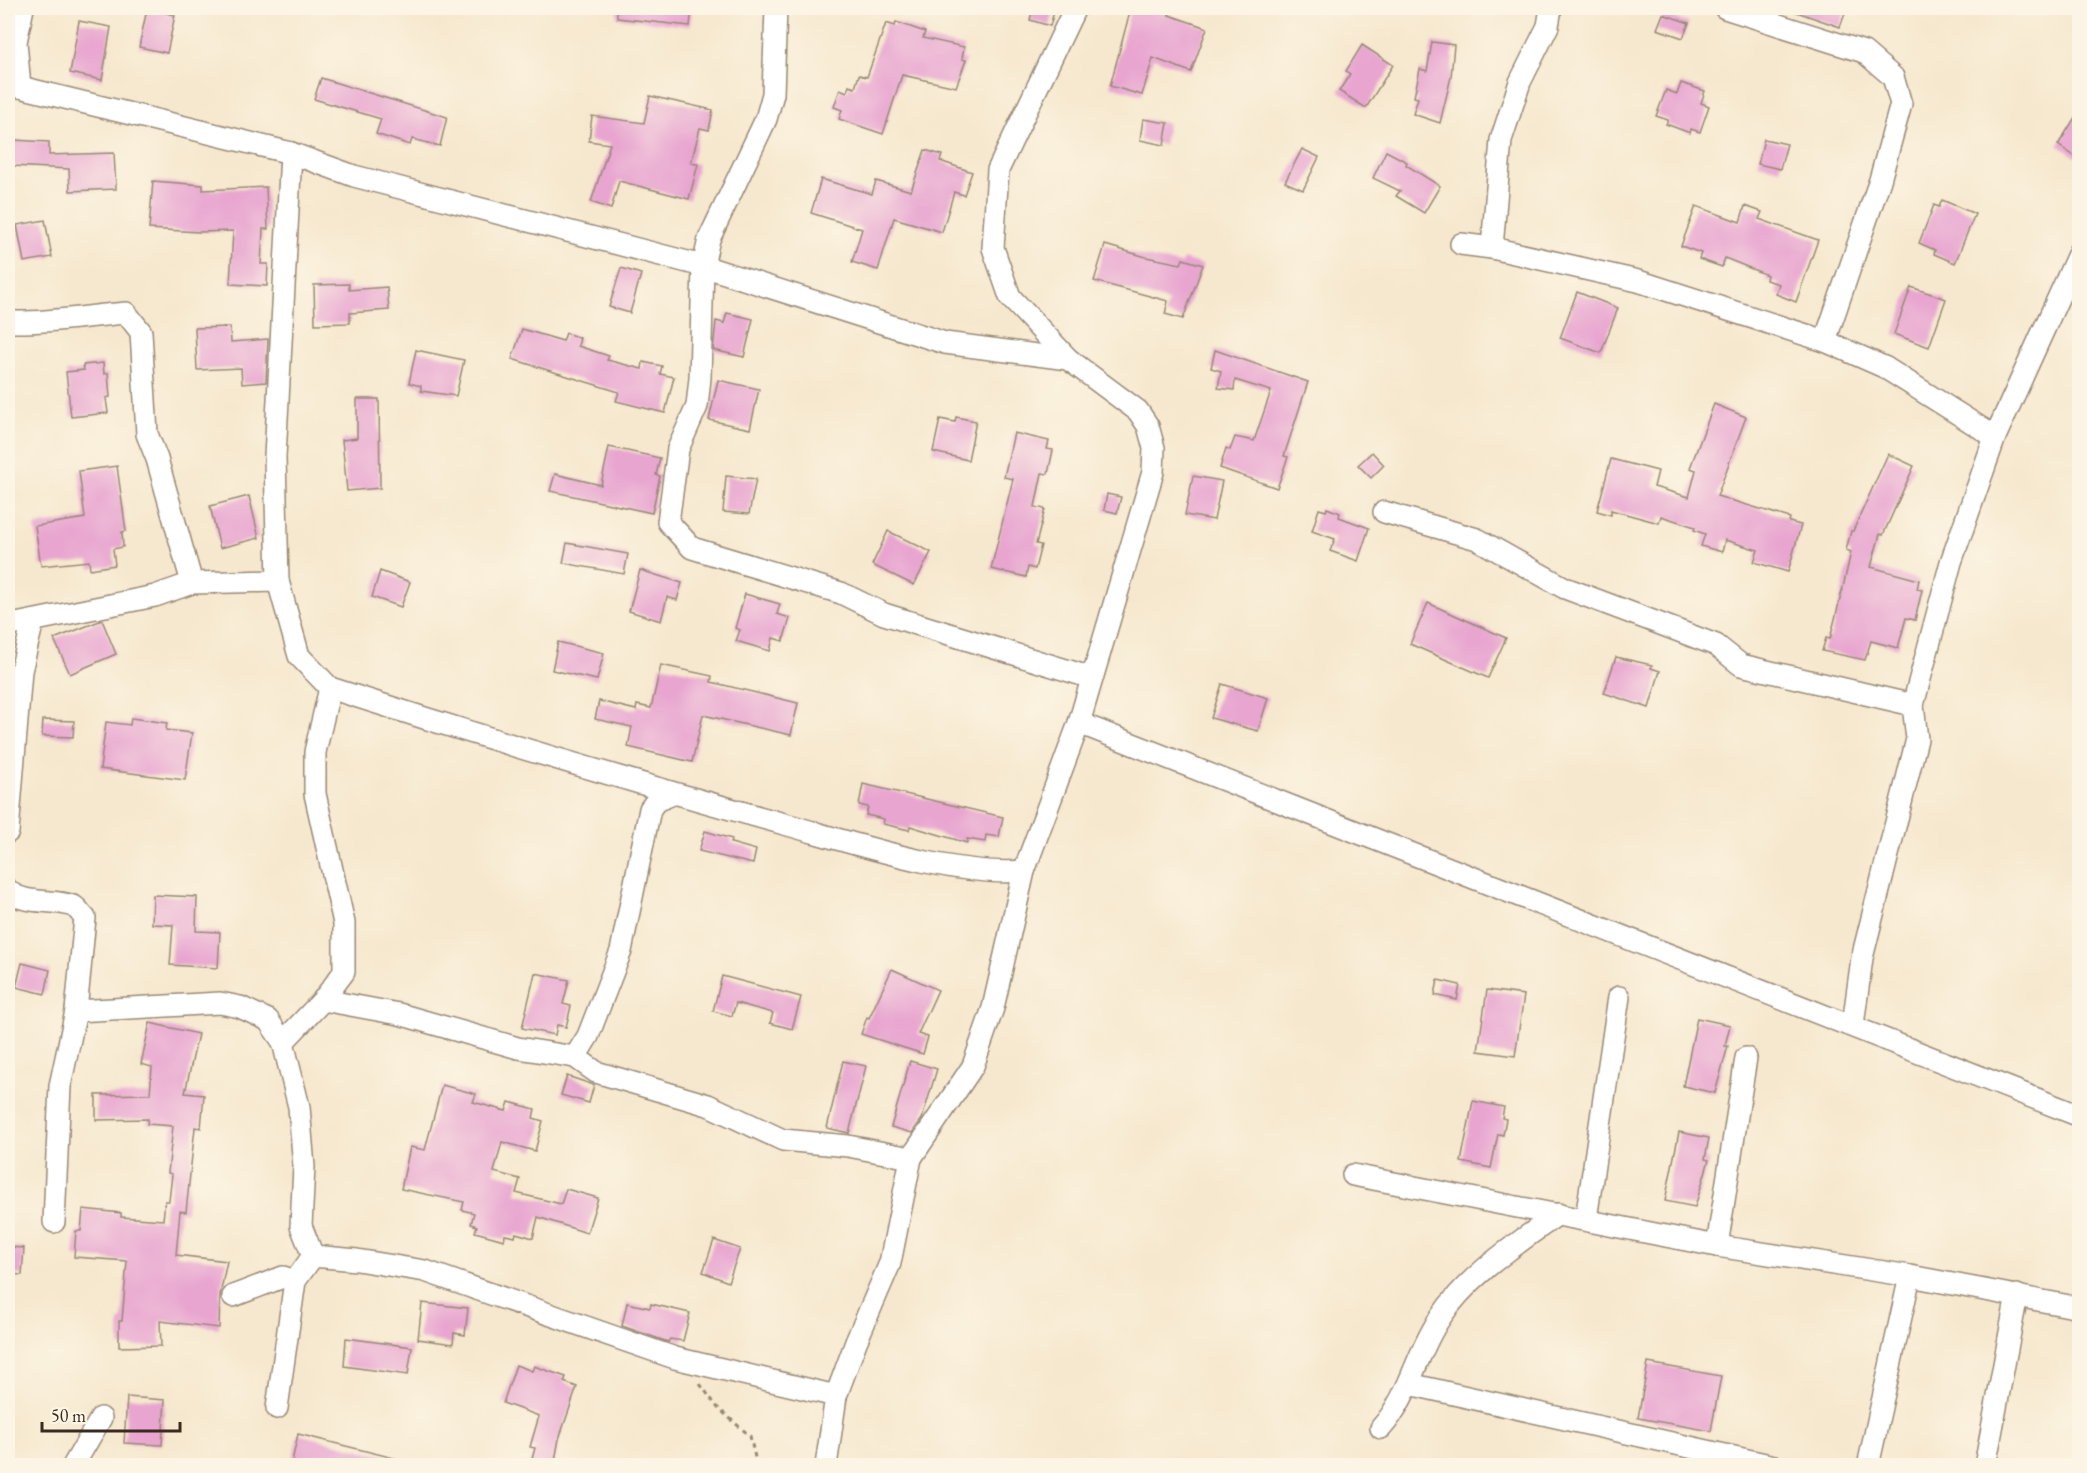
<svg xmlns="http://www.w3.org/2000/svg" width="2087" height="1473" font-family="'EB Garamond',serif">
  <rect width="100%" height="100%" fill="#fcf5e5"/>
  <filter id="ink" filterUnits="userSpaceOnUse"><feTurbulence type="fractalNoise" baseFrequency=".0167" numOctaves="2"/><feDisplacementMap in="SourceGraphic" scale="12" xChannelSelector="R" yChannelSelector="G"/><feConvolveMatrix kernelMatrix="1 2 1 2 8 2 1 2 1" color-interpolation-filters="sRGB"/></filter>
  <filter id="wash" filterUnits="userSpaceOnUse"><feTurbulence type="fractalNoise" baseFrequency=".008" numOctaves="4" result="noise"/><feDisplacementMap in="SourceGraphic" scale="24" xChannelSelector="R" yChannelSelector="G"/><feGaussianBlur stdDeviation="1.35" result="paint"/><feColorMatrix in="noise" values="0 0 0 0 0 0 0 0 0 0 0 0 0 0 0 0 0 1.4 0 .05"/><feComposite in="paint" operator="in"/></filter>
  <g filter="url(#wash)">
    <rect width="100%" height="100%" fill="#f6e8ce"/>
    <g id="blocks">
      <!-- building -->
      <g fill="#e8a5d0">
        <path d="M617,8H692L690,26L617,18Z"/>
        <path d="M1033,8H1055L1050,26L1030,20Z"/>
        <path d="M1131,8H1172L1169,15L1207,28L1191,72L1153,58L1142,95L1110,86Z"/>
        <path d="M1791,8H1847L1840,27L1791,10Z"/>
        <path d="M147,9L175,15L167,53L139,47Z"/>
        <path d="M1663,14L1689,23L1683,38L1657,29Z"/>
        <path d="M79,21L111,27L102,80L70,73Z"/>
        <path d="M896,22L925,32L923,38L964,47L962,59L966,60L956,87L902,75L883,134L839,119L842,110L834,107L840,89L847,92L849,86L855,88L859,75L867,77L886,23L895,26Z"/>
        <path d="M1432,42L1454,45L1451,77L1440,123L1413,114L1418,98L1414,97L1420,69L1427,71Z"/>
        <path d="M1362,45L1393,65L1366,108L1339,91L1350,74L1346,71Z"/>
        <path d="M321,78L447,117L440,146L412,139L410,145L376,134L381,119L314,99Z"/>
        <path d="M1681,83L1705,91L1701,103L1709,106L1700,132L1691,129L1690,133L1666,124L1668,120L1656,116L1666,90L1677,94Z"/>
        <path d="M650,96L713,110L709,130L700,128L691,163L698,164L689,199L619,181L611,209L591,202L610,144L589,141L592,116L644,123Z"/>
        <path d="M2079,111V159L2058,145Z"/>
        <path d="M1143,119L1168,123L1164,145L1140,140Z"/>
        <path d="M1764,139L1787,144L1780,169L1758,164Z"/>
        <path d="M13,140L49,142V155L114,153L116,189L70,191L69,169L12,166Z"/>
        <path d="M1302,149L1319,157L1303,190L1285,182Z"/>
        <path d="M925,150L942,155L940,161L972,172L964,195L954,192L942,232L894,218L878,270L852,262L862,229L811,213L821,179L872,194L876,181L911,191Z"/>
        <path d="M1386,151L1407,162L1406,165L1440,186L1424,213L1396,196L1400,191L1373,178Z"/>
        <path d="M153,181L203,185V190L266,187L268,229H263L261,264H268L267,286L230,284L233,231L199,232L149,229Z"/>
        <path d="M1942,200L1975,214L1955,263L1934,254L1935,250L1919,243L1934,205L1939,207Z"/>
        <path d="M1696,206L1740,222L1745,206L1762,212L1759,219L1818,240L1796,302L1776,294L1779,284L1766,280L1767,275L1725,258L1722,267L1699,259L1701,253L1681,246Z"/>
        <path d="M45,220L52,257L24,262L17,225Z"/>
        <path d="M1105,245L1146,257L1181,264L1183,259L1203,265L1183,319L1165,314L1168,301L1094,281Z"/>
        <path d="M621,268L641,274L630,313L609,307Z"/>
        <path d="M349,284V290L387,287L389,310L350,313V323L315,324L314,285Z"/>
        <path d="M1911,287L1946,299L1929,347L1894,334Z"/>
        <path d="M1577,292L1618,308L1601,353L1560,338Z"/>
        <path d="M727,313L753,319L744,357L713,350L716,321L724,323Z"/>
        <path d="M230,327L231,342L268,339L266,382L242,384L241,368L197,370L195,328Z"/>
        <path d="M522,329L563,341L566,333L580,338L578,346L609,356L607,360L642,369L643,362L662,366L660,374L674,377L665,413L616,401L619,392L512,359Z"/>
        <path d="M416,350L464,360L456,396L421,391V386L409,383Z"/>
        <path d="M1215,350L1308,382L1284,456L1288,457L1277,488L1220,468L1226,448L1230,450L1235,437L1254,441L1271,391L1235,380L1234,390L1218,388L1221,371L1211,368Z"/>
        <path d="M103,363L104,374L108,373L110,397L106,398L108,413L71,417L66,372L84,370L83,365Z"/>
        <path d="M718,380L759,389L750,429L709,420Z"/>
        <path d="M357,399H379L380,488L347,491L342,440L357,438Z"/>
        <path d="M1714,404L1746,417L1717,496L1790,518L1789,522L1801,525L1788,572L1754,562L1758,550L1725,540L1722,552L1701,546L1705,534L1694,530L1695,527L1661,516L1659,523L1611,510V515L1597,511L1611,459L1658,471L1654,487L1689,497L1696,470L1690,468Z"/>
        <path d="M956,417L976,421L968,460L933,452L940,419L955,422Z"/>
        <path d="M1014,433L1049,441L1047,449L1053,450L1048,474L1042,473L1035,507L1045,509L1036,544L1041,545L1035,569L1028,567L1026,577L991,569L1013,479L1004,477Z"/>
        <path d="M609,447L660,458L656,475L660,476L652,513L550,491L555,474L601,485Z"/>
        <path d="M1372,452L1384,465L1371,478L1358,465Z"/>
        <path d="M1888,454L1914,466L1883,535L1880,534L1871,567L1919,580L1917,589L1922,590L1915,620L1906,618L1898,648L1871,641L1865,660L1822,651L1826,638L1830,639L1844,583L1851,552L1846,550L1851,531H1853Z"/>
        <path d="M117,466L126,531L122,532L123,547L113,549L115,565L90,569L89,561L41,566L35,526L85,518L79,471Z"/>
        <path d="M726,476L756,479L749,514L723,512Z"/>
        <path d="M1193,476L1222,481L1214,520L1185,515Z"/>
        <path d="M1107,494L1121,497L1117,513L1104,510Z"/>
        <path d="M249,496L259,538L220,548L210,506Z"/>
        <path d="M1327,508L1340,513L1339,517L1369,528L1358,561L1330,551L1335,539L1312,531L1319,509L1326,511Z"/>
        <path d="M888,531L931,552L914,585L872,565Z"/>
        <path d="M567,543L628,554L624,574L563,563Z"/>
        <path d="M640,570L682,583L677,600L667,597L661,621L629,611Z"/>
        <path d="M380,571L410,582L401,607L372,597Z"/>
        <path d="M745,594L780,604L777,614L790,618L783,641L773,638L770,651L736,641L740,630L735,628Z"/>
        <path d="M1428,603L1506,638L1488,678L1410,644Z"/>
        <path d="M102,620L116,654L70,674L54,639Z"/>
        <path d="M558,642L604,653L597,680L552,670Z"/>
        <path d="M1616,657L1652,665L1651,668L1660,671L1649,708L1604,693Z"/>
        <path d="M661,665L712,676L711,682L798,703L791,735L703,715L692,762L628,747L632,727L595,719L599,701L636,710L637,705L651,708Z"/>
        <path d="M1222,684L1268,698L1258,731L1211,718Z"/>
        <path d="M131,718L167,723L166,730L192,733L185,780L100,769L106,722L130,725Z"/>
        <path d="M43,720L74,721L73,737L42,736Z"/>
        <path d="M863,784L1003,817L999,837L986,835L985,842L967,839V843L910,826L909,830L883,824L884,819L866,815L868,807L859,805Z"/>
        <path d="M705,831L732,839L731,843L756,850L753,864L699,851Z"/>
        <path d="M153,895L197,897L196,931L220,932L218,968L170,965L173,925L152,924Z"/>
        <path d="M22,963L50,970L45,994L16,987Z"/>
        <path d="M892,969L938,990L918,1034L928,1037L923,1054L861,1034L867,1017L869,1018Z"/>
        <path d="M535,973L569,980L563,1004L571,1006L566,1027L557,1025L555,1035L522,1028Z"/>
        <path d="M722,976L801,997L792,1029L770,1023L773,1013L736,1003L732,1016L713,1011Z"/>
        <path d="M1438,980L1460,985L1457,1000L1435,995Z"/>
        <path d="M1487,990L1524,995L1515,1056L1478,1051Z"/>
        <path d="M1697,1018L1730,1025L1725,1046H1728L1715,1093L1683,1086Z"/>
        <path d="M150,1023L198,1034L185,1093L204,1095L201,1128L195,1127L186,1212L180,1211L176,1255L227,1261L220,1295L219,1328L160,1321L161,1346L119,1347V1321H122L127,1261L74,1257L76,1231H81L83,1209L121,1213V1217L163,1220L165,1201H169L172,1174L168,1173L173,1126L147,1124L148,1119L96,1120V1095L150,1094L152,1067L141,1064Z"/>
        <path d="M843,1061L866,1066L849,1133L827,1128Z"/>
        <path d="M910,1061L937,1069L922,1119L912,1133L891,1127Z"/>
        <path d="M567,1076L594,1085L589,1103L561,1095Z"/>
        <path d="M442,1085L476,1094L473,1102L506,1111L509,1102L535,1109L533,1118L543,1121L535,1151L502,1142L494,1172L520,1179L516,1193L561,1204L566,1189L598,1198L587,1233L538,1217L533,1238L516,1233L515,1237L505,1235L504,1240L475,1232L477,1226L471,1224L474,1213L462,1210L464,1202L401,1189L410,1147L425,1150Z"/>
        <path d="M1473,1101L1504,1107L1502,1118L1506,1119L1503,1135L1498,1134L1491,1168L1461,1162Z"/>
        <path d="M1679,1132L1709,1138L1705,1159L1709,1160L1695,1207L1665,1201Z"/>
        <path d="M714,1240L740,1249L728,1282L703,1272Z"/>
        <path d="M8,1247L24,1248L22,1275L8,1274Z"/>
        <path d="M422,1303L468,1308L465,1335L454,1333L453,1344L418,1339Z"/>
        <path d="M627,1303L650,1308L651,1304L690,1313L683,1341L670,1339L668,1342L622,1326Z"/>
        <path d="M346,1338L412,1347L408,1375L344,1366Z"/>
        <path d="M1648,1363L1721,1376L1711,1431L1638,1418Z"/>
        <path d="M516,1365L532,1371L534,1366L566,1377L564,1382L577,1387L559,1439L554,1466H530L535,1448L530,1447L539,1416L503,1403Z"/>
        <path d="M127,1397L165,1400L162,1445L124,1443Z"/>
        <path d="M298,1434L402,1460V1466H291Z"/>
      </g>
    </g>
  </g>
  <g filter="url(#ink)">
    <use href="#blocks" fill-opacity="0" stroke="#988976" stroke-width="1.5"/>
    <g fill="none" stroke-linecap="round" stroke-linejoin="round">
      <defs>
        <g id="minor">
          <path d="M776,8L773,94L766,119L709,239L703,266L700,378L697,406L678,449L668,522L692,548L841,593L884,614L1092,678"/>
          <path d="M1725,8L1864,52L1893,77L1901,104L1880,180L1825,341"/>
          <path d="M8,85L20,87L16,42L23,8"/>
          <path d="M20,87L291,153L354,176L703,266L945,343L1068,359"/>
          <path d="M1461,244L1492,248L1638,281L1825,341L1884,367L1995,437"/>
          <path d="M1492,248L1501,140L1520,82L1548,26L1551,8"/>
          <path d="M8,319L12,322C50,323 88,316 126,313L141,332L147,434L157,459L192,583"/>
          <path d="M1384,512L1477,539L1565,588L1716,645L1741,665L1913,705"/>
          <path d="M278,581L275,457L291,153"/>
          <path d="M8,623L11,625L155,596L192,583L278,581L299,656L330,688C482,737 635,783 788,825C856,844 955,877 1024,871L1079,723L1153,472L1154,448L1148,426L1138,411L1068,359L1010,297L993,248L998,170L1075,8"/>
          <path d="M1079,723L2080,1116"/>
          <path d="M8,832L21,671L33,621"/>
          <path d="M8,890C23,906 57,898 75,907C78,909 82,915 85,918L76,1011L60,1086L54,1222"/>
          <path d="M323,1000L399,1014L518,1048L575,1057L588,1036L621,951L650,809L656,801L673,794"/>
          <path d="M76,1011L220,1003L240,1007L268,1020L283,1042L299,1107L304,1167L301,1226L313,1256"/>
          <path d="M1853,1025L1862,958L1917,739L1913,705L1951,562L1995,437L2080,250"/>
          <path d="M283,1042L323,1000L344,972V923L315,794V752L330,688"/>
          <path d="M575,1057L596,1072L708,1105L783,1140L848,1146L911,1158L890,1263L856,1342L836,1396"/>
          <path d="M911,1158L973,1066L993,1008L1024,871"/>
          <path d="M1353,1175L1717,1246L1910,1276L2080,1308"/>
          <path d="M1586,1219L1619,997"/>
          <path d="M1717,1246L1746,1058"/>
          <path d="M233,1296L283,1277L295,1281"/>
          <path d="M1409,1384L1774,1466"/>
          <path d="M277,1408L295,1281L313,1256L357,1260L425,1271L675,1358L836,1396L826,1466"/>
          <path d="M1381,1428C1410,1396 1416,1353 1440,1318C1468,1275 1517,1244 1558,1214"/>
          <path d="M73,1466L101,1418"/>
          <path d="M1868,1466L1910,1276"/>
          <path d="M1985,1466L2017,1295"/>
        </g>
      </defs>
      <!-- minor casing -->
      <use href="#minor" stroke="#988976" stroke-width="24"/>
      <!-- path -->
      <path stroke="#988976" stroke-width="3" stroke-dasharray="4.5 4.5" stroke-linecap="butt" d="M700,1384L718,1408L750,1436L757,1466"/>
      <!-- minor -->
      <use href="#minor" stroke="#fff" stroke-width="21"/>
    </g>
  </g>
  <!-- margin -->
  <rect width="2087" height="1473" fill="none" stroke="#fcf5e5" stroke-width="30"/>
  <!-- scale -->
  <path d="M42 1422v9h138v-9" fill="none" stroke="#3b2a1e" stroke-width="3"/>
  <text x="51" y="1422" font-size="18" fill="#3b2a1e" stroke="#fcf5e5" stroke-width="4.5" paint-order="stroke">50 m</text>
</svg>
